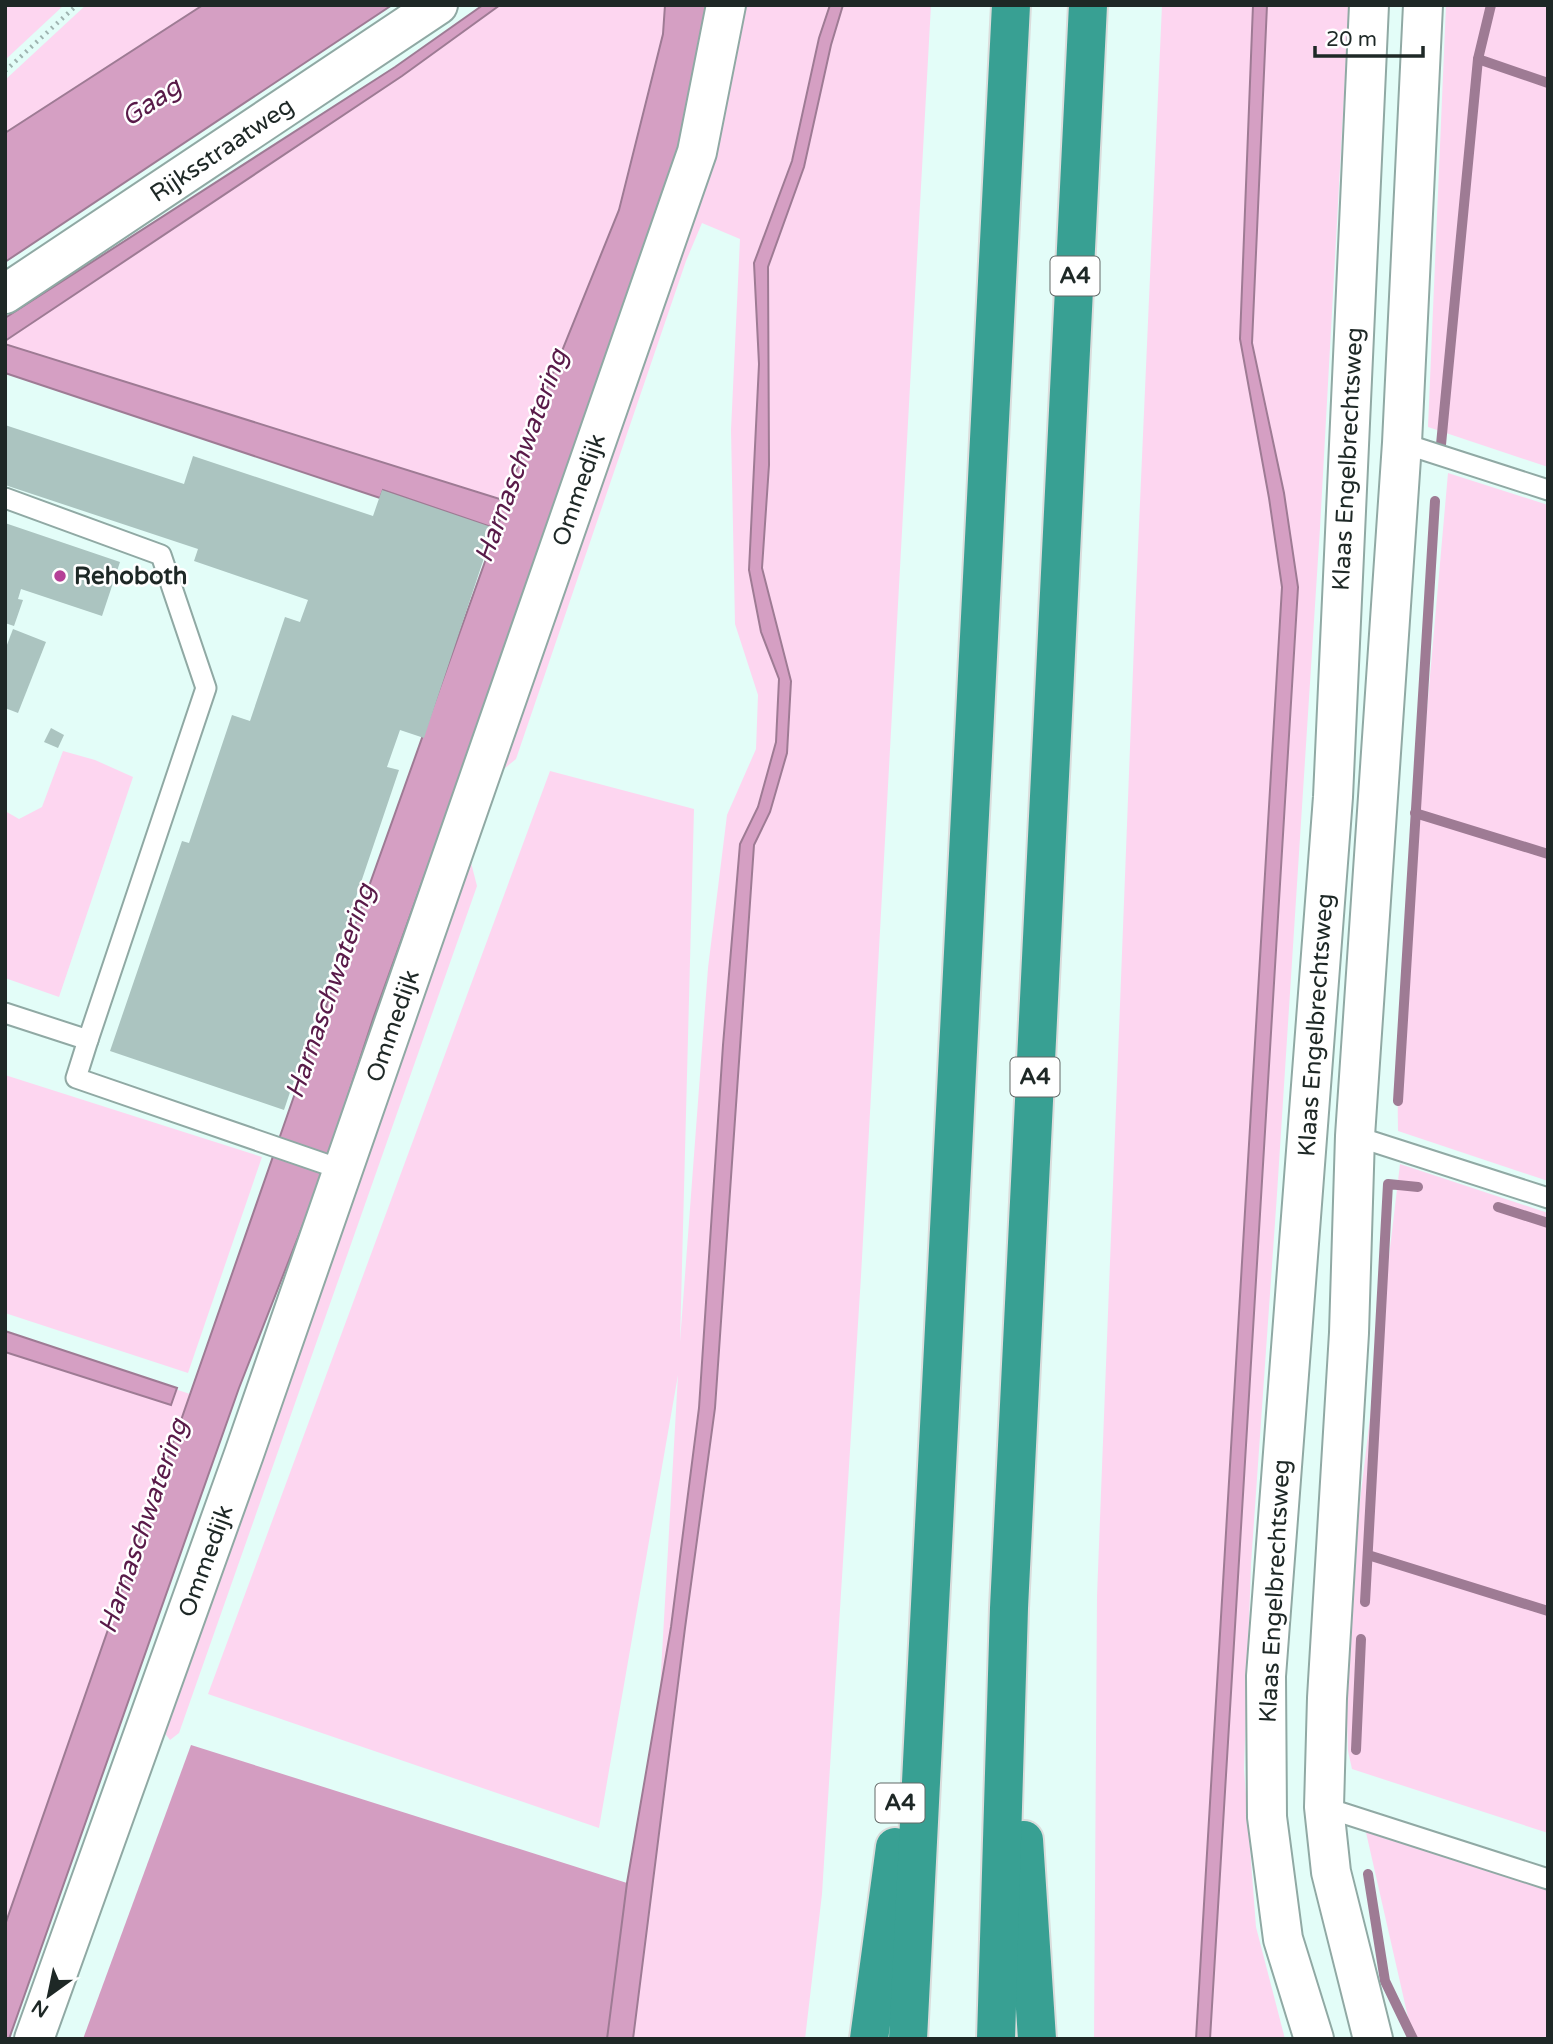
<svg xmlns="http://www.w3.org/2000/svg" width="1553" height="2044" font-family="'Varela Round',sans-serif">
  <rect width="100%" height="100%" fill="#e3fdf8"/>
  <!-- green -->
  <g fill="#fdd6f0">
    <path d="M5,5H64L5,60Z"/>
    <path d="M86,5H203L5,133V80Z"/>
    <path d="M500,5H665L663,34L619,210L530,430L506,502L5,344V341L402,76Z"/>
    <path d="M735,5H931L861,1276L822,1894L805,2039H633L646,1933L678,1375L599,1828L208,1694L550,771L694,809L680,1342L708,968L727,815L756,749L758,695L735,624L731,430L740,239L702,223L686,261L516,759L499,773Z"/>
    <path d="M1162,5H1349L1320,528L1277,1194L1251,1564L1244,1769L1256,1927L1285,2039H1094L1097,1596L1136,593Z"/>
    <path d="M1446,5H1548V467L1428,427Z"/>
    <path d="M1448,473L1548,505V1181L1398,1131L1397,1049Z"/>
    <path d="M63,751L95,760L133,777L59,997L5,978V811L19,819L42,807Z"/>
    <path d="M469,855L477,886L179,1733L170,1740L157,1723Z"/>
    <path d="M5,1075L262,1157L188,1373L5,1313Z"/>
    <path d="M1400,1164L1548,1213V1833L1352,1769L1348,1751L1345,1658L1354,1552Z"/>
    <path d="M5,1333L190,1394L5,1925Z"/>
    <path d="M1365,1828L1548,1888V2039H1416L1410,2026Z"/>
  </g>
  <!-- forest -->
  <path fill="#d39dc1" d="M191,1745L627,1883L607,2039H83Z"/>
  <!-- water -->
  <g fill="#d59fc3" stroke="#9e7b94" stroke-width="2">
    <path d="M203,5H392L5,262V133Z"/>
    <path d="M483,5H500L402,76L5,341V318L395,67Z"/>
    <path d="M665,5H707L686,148L374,1016L320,1181L239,1388L9,2039H5V1925L293,1099L502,514L494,528L383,490L380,498L5,373V344L506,501L530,430L619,210L663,34Z"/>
    <path d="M830,5H843L831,45L804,167L768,267L769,465L762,568L791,681L787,753L770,812L754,845L715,1408L685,1628L633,2039H607L627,1883L671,1627L699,1408L723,1045L740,844L758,807L776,742L779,679L761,632L749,570L759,364L754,263L792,161L819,38Z"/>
    <path d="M1253,5H1267L1252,343L1284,493L1298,587L1210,2039H1196L1282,587L1269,498L1240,339Z"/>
    <path d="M5,1331L177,1388L171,1405L5,1352Z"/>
  </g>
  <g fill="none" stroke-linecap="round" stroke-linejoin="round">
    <!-- stream -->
    <g stroke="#9e7b94" stroke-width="10">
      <path d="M1478,59L1548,83"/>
      <path d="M1440,455L1478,59L1491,5"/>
      <path d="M1415,813L1548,854"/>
      <path d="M1398,1101L1435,501"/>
      <path d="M1498,1207L1548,1223"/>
      <path d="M1368,1555L1548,1611"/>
      <path d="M1365,1602L1388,1184L1418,1187"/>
      <path d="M1356,1750L1361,1639"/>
      <path d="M1368,1874L1385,1981L1413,2039"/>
    </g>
  </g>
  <!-- building -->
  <g fill="#abc4c0">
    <path d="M5,425L184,484L193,456L373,516L382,490L494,528L424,738L400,730L387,767L399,770L284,1110L110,1051L182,841L189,843L232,715L250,721L285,617L300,622L308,600L194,561L198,549L5,485Z"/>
    <path d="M5,523L120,562L102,616L21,589L18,599L23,600L14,626L5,623Z"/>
    <path d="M13,629L46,642L18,713L5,708V650Z"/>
    <path d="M51,728L64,735L58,748L44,742Z"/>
  </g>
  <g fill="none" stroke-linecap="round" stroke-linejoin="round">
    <defs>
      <g id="lane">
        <path d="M1402,443L1548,490"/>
        <path d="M5,498L161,555L206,688L88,1040L5,1013"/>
        <path d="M88,1040L76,1078L343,1170"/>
        <path d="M1355,1136L1548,1198"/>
        <path d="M1324,1807L1548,1879"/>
      </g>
      <g id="street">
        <path d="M5,294L438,5"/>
        <path d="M34,2039L244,1454L697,152L726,5"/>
        <path d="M1373,2039L1331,1872L1324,1807L1327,1698L1349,1333L1355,1136L1402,443L1423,5"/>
      </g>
      <path id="secondary" d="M1314,2039L1283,1939L1267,1817L1266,1676L1333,797L1369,5"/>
      <g id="highway">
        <path d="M1024,1840L1037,2039"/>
        <path d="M869,2039L895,1847"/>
        <path d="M908,2039L1011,5"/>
        <path d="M996,2039L1009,1608L1088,5"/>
      </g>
    </defs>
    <!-- lane casing -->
    <use href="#lane" stroke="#90a9a4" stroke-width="23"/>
    <!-- street casing -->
    <use href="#street" stroke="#90a9a4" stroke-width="42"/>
    <!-- secondary casing -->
    <use href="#secondary" stroke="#90a9a4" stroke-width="42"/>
    <!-- highway casing -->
    <use href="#highway" stroke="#dbdddc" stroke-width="42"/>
    <!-- path -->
    <path stroke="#9fb4b0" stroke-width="4.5" stroke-dasharray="2 5" stroke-linecap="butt" d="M5,71L77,5"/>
    <!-- lane -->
    <use href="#lane" stroke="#fff" stroke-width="19"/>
    <!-- street -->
    <use href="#street" stroke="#fff" stroke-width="38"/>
    <!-- secondary -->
    <use href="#secondary" stroke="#fff" stroke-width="38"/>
    <!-- highway -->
    <use href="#highway" stroke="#38a093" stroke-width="38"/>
  </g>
  <!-- markers -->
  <circle fill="#b54097" stroke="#fff" stroke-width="2.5" cx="60" cy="576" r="7"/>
  <g text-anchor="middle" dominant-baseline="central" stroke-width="5" stroke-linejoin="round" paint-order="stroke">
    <!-- shield labels -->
    <g fill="#fff" stroke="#626867" stroke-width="2">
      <rect x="1050.5" y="256.5" width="49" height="39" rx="5"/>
      <rect x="1010.5" y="1057.5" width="49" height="39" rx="5"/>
      <rect x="875.5" y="1783.5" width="49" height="39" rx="5"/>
    </g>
    <g font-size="23" font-weight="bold" fill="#1e2826">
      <text x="1075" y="276">A4</text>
      <text x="1035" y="1077">A4</text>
      <text x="900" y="1803">A4</text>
    </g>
    <!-- street labels -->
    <g font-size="24" fill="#1e2826" stroke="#fff">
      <text transform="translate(222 150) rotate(-34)">Rijksstraatweg</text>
      <text transform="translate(1348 459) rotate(-87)">Klaas Engelbrechtsweg</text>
      <text transform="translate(579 490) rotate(-71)">Ommedijk</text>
      <text transform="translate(1316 1025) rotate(-86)">Klaas Engelbrechtsweg</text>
      <text transform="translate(393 1026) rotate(-71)">Ommedijk</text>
      <text transform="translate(206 1561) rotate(-70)">Ommedijk</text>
      <text transform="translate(1275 1591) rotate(-87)">Klaas Engelbrechtsweg</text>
    </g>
    <!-- poi labels -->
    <g font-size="24" font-weight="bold" fill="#1e2826" stroke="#fff" text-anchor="start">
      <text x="74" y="576">Rehoboth</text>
    </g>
    <!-- water labels -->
    <g font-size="26" font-style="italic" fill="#591a49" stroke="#fff">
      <text transform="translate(151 102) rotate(-34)">Gaag</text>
      <text transform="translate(521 456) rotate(-70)">Harnaschwatering</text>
      <text transform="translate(330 991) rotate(-71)">Harnaschwatering</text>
      <text transform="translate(143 1526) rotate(-71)">Harnaschwatering</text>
    </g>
  </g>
  <!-- border -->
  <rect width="1553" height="2044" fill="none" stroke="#1e2826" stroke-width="14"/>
  <!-- north arrow -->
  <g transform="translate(49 1995) rotate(213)" stroke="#ffffff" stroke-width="5" paint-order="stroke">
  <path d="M0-5L12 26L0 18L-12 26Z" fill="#1e2826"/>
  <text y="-10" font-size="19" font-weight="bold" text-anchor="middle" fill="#1e2826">N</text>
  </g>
  <!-- scale -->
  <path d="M1315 46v10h108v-10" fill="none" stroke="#1e2826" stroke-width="3.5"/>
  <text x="1326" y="46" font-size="21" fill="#1e2826" stroke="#ffffff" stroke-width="5" paint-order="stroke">20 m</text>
</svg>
